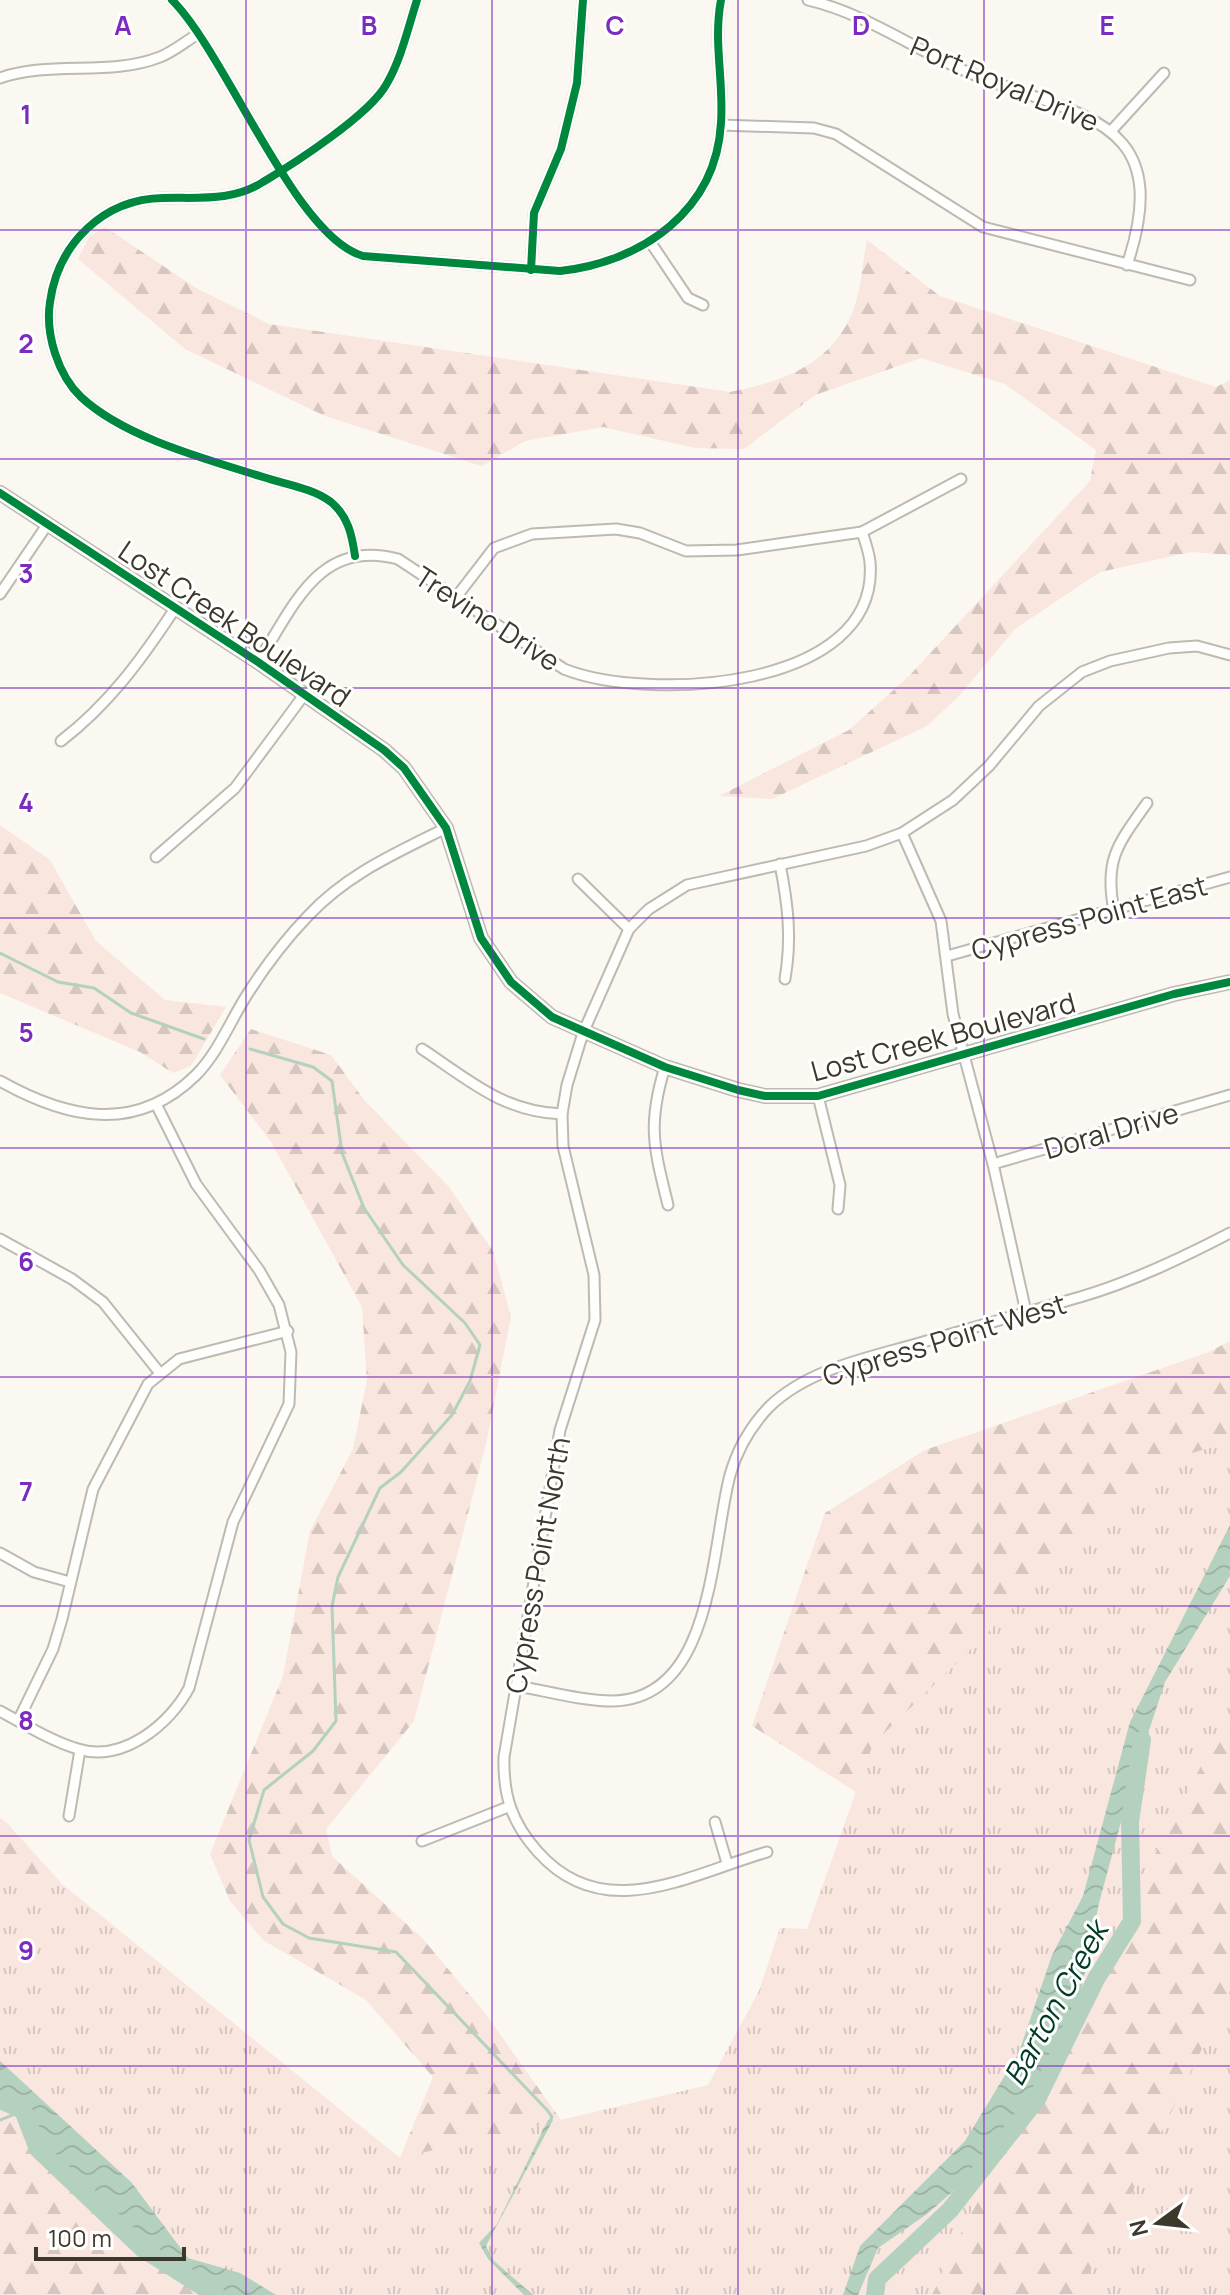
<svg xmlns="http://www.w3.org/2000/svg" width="1230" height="2295" font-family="Manrope,sans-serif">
  <defs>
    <pattern id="grass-tufts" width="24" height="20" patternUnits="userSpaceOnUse" patternTransform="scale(2)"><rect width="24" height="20" fill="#f9e6df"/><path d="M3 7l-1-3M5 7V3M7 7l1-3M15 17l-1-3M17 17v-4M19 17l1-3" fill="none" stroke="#d6c6c0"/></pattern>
    <pattern id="forest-firs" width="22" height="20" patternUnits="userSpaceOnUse" patternTransform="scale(2)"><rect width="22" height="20" fill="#f9e6df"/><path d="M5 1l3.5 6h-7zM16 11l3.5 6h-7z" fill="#d6c6c0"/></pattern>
    <pattern id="water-waves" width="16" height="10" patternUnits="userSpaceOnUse" patternTransform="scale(2)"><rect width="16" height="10" fill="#b4d1bf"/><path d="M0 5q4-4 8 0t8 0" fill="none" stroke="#9cb4a4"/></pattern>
  </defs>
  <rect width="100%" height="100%" fill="#faf8f1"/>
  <!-- grass -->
  <g fill="url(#grass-tufts)">
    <path d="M1230,1371V1728L1217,1735L988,2175L932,2295H210L97,2208L0,2098V1867L62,1884L400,2158L708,2085L759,1991L780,1928L807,1929L856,1792L851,1719Z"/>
    <path d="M1230,1883V2295H1012Z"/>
  </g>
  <!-- forest -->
  <g fill="url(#forest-firs)">
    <path d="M105,227L196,288L269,324L730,392C778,383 826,367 849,320C861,297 862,264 867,240L940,296L1216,387L1230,380V555L1191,552L1100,572L1015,629L959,696L927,726L772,799L719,796L849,730L910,675L1090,481L1096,450L1005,384L921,358L815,395L744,449L695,448L603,427L525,441L482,466L325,416L185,349L78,259L89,237Z"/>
    <path d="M0,825L50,860L96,941L165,1000L226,1007L191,1066L173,1073L140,1052L0,993Z"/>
    <path d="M251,1029L331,1055L365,1101L449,1187L493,1251L511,1317L486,1444L414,1721L326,1829L332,1856L423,1939L485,2013L561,2120L400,2158L433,2077L366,2000L263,1940L230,1901L210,1854L283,1676L310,1531L353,1449L367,1380L362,1307L271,1142L220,1075Z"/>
    <path d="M1230,1341V1442L1164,1461L873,1744L856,1792L752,1726L825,1513L925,1450L1209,1352Z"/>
    <path d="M1230,1728V1991L1104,2250L1074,2295H932L988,2175L1217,1735Z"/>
    <path d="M0,1818L7,1823L62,1884L0,1867Z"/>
    <path d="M0,2098L97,2208L210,2295H0Z"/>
  </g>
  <!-- water -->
  <g fill="url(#water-waves)">
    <path d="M1230,1525V1576L1165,1682L1131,1785L1099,1903L1079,2001L1041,2092L976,2171L927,2214L878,2248L858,2295H843L860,2246L965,2141L1019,2052L1052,1955L1083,1896L1130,1722Z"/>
    <path d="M0,2061L132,2183L188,2258L240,2273L276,2295H214L151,2247L62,2164L0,2101Z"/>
    <path d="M548,2120H553L486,2246L493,2260L533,2295H524L488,2259L479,2243L497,2224Z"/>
  </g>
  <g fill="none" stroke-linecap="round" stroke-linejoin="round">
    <!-- stream -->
    <g stroke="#b4d1bf" stroke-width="3">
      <path d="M0,953L58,982L94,988L131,1013L204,1039"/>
      <path d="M250,1049L313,1067L332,1081L342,1153L364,1208L403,1265L465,1323L480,1345L470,1381L452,1415L401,1472L380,1488L338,1577L332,1606L336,1721L313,1751L264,1790L249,1840L263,1897L283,1924L309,1938L396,1952L548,2111L552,2117L549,2123"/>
      <path d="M0,2120L15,2114"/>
    </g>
    <!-- river -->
    <g stroke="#b4d1bf" stroke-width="18">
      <path d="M0,2100L23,2110L38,2149L143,2249L216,2295"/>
      <path d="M875,2295L877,2279L950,2210L1037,2099L1096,1979L1132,1921L1130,1822L1142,1740"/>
    </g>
    <defs>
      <g id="street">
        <path d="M172,0C227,55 295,237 363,256L560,271C642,262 716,211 721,123C724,81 713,42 721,0"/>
        <path d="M808,0C864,13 911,47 963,70C1068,117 1179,110 1127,265"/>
        <path d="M0,78C52,60 109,77 160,57C173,52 186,41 198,34"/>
        <path d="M721,125L814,128L836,134L983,227L1190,280"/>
        <path d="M1112,130L1164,73"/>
        <path d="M651,243L688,298L703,305"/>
        <path d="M531,270L534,213L561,149L577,83L583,0"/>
        <path d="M355,556C352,535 348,516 331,502C313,488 284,484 263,477C206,459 125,438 81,397C58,375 45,334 50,302C58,244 103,199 163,198C198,197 232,202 263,182C295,163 369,115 386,85C401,60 408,28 417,0"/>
        <path d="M0,594L47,525"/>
        <path d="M457,596L494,548L532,534L616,529L640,533L686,551L737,550L862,532L961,479"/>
        <path d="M258,662C294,606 319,538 398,559L564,669C646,702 881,691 870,562C869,552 865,541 862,532"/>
        <path d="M61,741C109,704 141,660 174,610"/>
        <path d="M902,833L941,921L953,1014L993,1164L1026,1312"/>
        <path d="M156,857L235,788L304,695"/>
        <path d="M780,864C788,905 792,938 785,979"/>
        <path d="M578,879L629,929"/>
        <path d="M1114,911C1104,859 1118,844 1147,803"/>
        <path d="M947,956L1230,877"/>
        <path d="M422,1049C469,1080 503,1112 562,1114"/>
        <path d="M665,1067C647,1125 654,1148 668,1205"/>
        <path d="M0,1081C66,1118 135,1135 196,1075C217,1054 229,1024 245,998C263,969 284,941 308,916C347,874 396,853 446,828"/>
        <path d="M818,1096L840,1185L838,1209"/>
        <path d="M993,1164L1230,1095"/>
        <path d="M0,1239L72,1279L103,1302L159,1372"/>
        <path d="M0,1553L34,1572L70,1582"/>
        <path d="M517,1686C547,1691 582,1701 613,1701C714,1699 711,1547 730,1475C737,1450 751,1426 769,1407C809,1368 872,1357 923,1342C976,1327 1028,1312 1080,1297C1132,1282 1182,1258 1230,1233"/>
        <path d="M0,1711C24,1724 51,1741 78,1749C123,1763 170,1724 189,1688L233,1522L289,1404L291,1352L279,1305L259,1270L196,1184L156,1104"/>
        <path d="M18,1721L53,1649L62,1619L93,1489L148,1384L179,1359L288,1331"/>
        <path d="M69,1816L80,1750"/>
        <path d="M715,1822L727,1863"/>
        <path d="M422,1841L508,1807"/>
        <path d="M767,1852C688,1875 604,1926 538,1852C512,1823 503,1796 504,1757L560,1430L595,1320L594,1275L563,1146L562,1114L567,1085L583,1033L629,929L649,909L687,885L866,846L902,833L953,800L989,766L1039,706L1082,672L1110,661L1169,648L1197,646L1230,655"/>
      </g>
      <path id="secondary" d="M0,493L258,662L384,750L404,768L446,828L481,938L511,982L552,1017L665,1067L738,1090L765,1096H818L1174,994L1230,982"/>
    </defs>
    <!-- street casing -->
    <use href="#street" stroke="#bcbab1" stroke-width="13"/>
    <!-- secondary casing -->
    <use href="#secondary" stroke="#bcbab1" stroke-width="16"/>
    <!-- street -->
    <use href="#street" stroke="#fefefd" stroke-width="9"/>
    <!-- secondary -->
    <use href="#secondary" stroke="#fefefd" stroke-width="12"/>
    <defs>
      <g id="cycleway">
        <path d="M172,0C227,55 295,237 363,256L560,271C642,262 716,211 721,123C724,81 713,42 721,0"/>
        <path d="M531,270L534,213L561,149L577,83L583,0"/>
        <path d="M0,493L258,662L384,750L404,768L446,828L481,938L511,982L552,1017L665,1067L738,1090L765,1096H818L1174,994L1230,982"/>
        <path d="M355,556C352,535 348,516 331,502C313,488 284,484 263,477C206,459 125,438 81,397C58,375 45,334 50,302C58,244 103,199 163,198C198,197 232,202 263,182C295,163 369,115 386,85C401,60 408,28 417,0"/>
      </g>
    </defs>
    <!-- cycleway casing -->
    <use href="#cycleway" stroke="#fff" stroke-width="13"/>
    <!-- cycleway -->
    <use href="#cycleway" stroke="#00873e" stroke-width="8"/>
  </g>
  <!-- grid -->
  <path fill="none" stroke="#7b2cbf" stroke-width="2" stroke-opacity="0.55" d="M246,0V2295M492,0V2295M738,0V2295M984,0V2295M0,230H1230M0,459H1230M0,688H1230M0,918H1230M0,1148H1230M0,1377H1230M0,1606H1230M0,1836H1230M0,2066H1230"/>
  <g text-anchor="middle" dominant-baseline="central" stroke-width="6" stroke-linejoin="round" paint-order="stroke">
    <!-- street labels -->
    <g font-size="28" fill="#3c382b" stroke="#fff">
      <text transform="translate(1005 83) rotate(23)">Port Royal Drive</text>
      <text transform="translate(488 618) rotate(33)">Trevino Drive</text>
      <text transform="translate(235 623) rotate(34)">Lost Creek Boulevard</text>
      <text transform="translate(1089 917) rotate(-16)">Cypress Point East</text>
      <text transform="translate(943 1036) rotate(-15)">Lost Creek Boulevard</text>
      <text transform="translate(1111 1130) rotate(-16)">Doral Drive</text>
      <text transform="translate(944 1339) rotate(-17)">Cypress Point West</text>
      <text transform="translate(537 1565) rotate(-80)">Cypress Point North</text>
    </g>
    <!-- water labels -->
    <g font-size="30" font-style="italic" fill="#013b25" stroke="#fff">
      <text transform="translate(1055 2003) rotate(-61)">Barton Creek</text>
    </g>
  </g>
  <g font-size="26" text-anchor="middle" font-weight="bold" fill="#7b2cbf" stroke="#fff" stroke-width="6" stroke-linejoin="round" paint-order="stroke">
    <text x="123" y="35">A</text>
    <text x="369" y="35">B</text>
    <text x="615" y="35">C</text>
    <text x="861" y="35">D</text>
    <text x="1107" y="35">E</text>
    <text x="26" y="124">1</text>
    <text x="26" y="353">2</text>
    <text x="26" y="583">3</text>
    <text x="26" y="812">4</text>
    <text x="26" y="1042">5</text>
    <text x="26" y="1271">6</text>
    <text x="26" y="1501">7</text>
    <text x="26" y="1730">8</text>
    <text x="26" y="1960">9</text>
  </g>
  <!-- north arrow -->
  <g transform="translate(1158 2223) rotate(255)" stroke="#ffffff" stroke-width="6" paint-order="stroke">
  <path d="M0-6L14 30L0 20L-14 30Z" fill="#3c382b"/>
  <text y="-12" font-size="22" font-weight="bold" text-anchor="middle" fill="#3c382b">N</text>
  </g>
  <!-- scale -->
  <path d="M36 2247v12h148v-12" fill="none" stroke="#3c382b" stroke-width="4"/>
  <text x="48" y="2247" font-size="24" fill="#3c382b" stroke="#ffffff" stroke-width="6" paint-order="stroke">100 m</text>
</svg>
